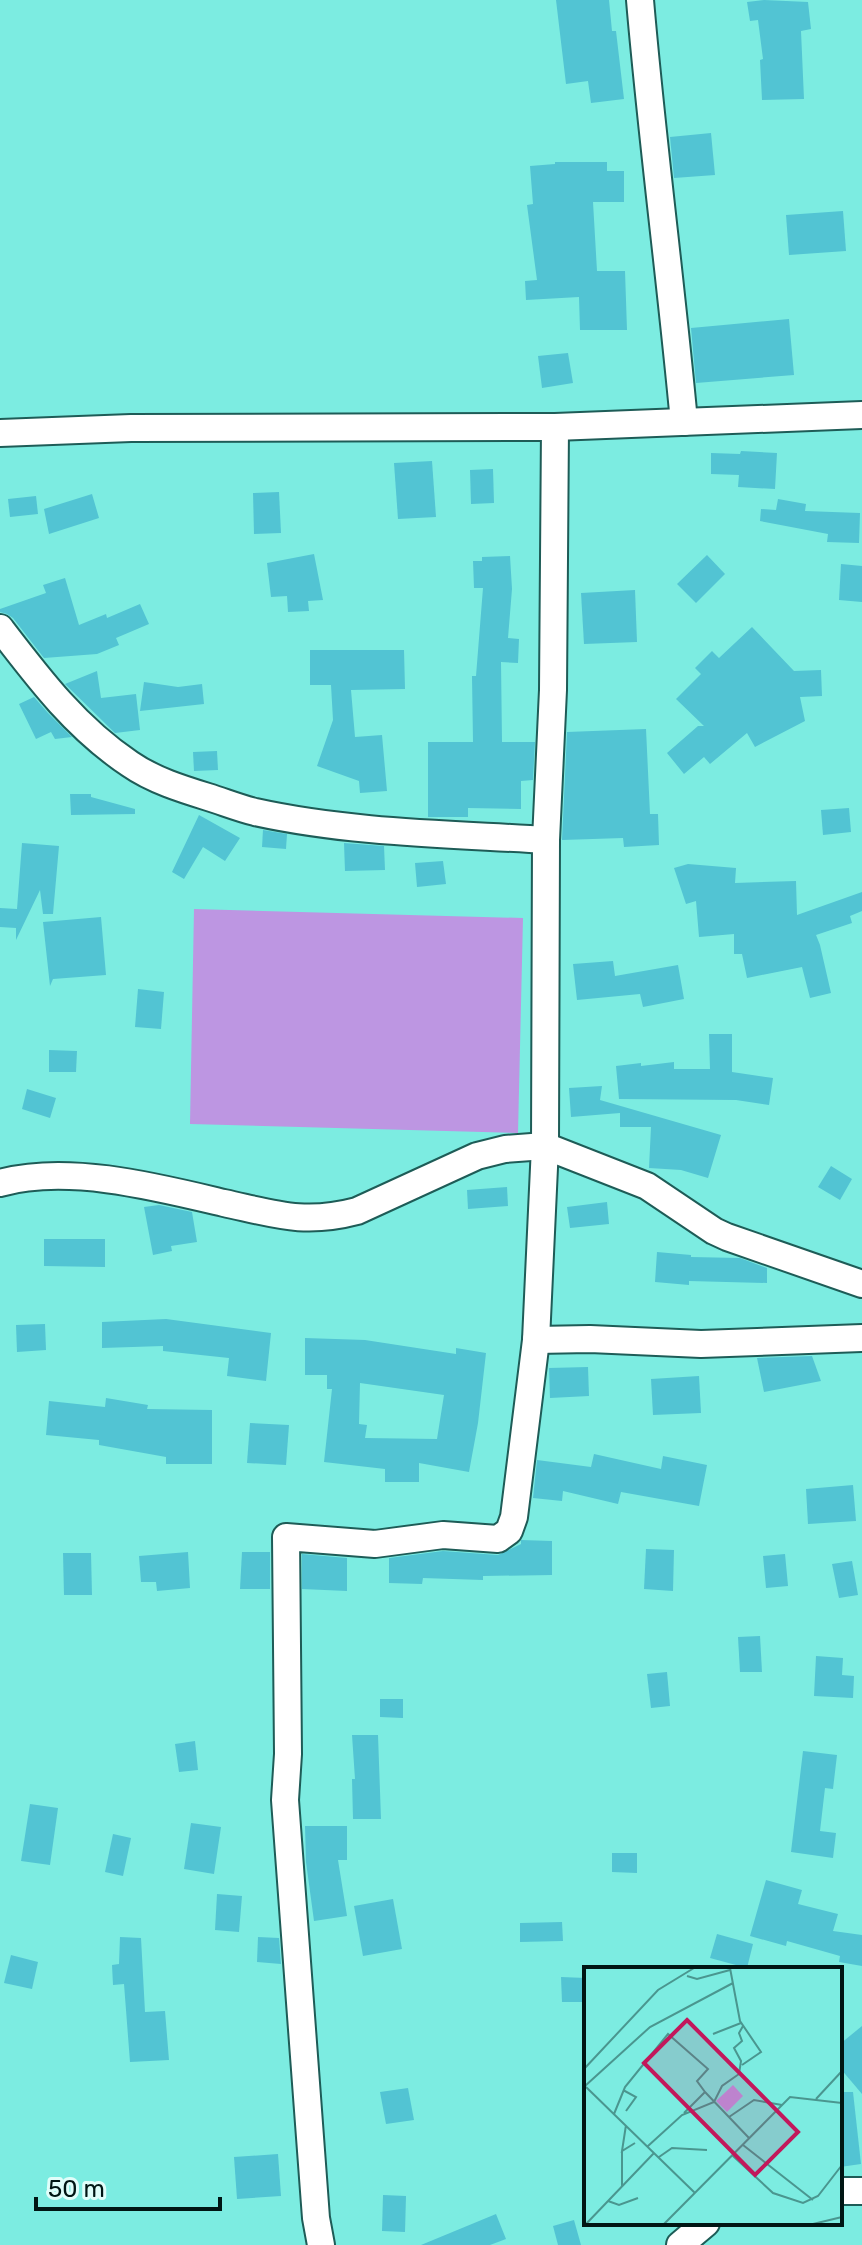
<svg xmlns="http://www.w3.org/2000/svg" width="862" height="2245" font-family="Rubik,sans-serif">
  <rect width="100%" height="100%" fill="#7cece1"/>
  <!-- green -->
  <path fill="#bd96e2" d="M194,909L523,918L518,1133L190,1124Z"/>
  <!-- building -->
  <g fill="#52c4d3" fill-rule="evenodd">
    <path d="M556,0H609L612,31H616L624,99L591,103L588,81L566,84Z"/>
    <path d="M764,0L808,2L811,29L801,31L804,99L762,100L760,60L763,59L758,20L750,21L747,2Z"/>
    <path d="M711,133L715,175L674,178L670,137Z"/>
    <path d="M555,162H607V171H624V202H593L597,271H625L627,330H580L579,297L526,300L525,281L537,280L527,205L533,204L530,166L555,164Z"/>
    <path d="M843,211L846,251L789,255L786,215Z"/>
    <path d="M789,319L794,375L696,383L691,328Z"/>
    <path d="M568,353L573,383L542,388L538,356Z"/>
    <path d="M741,451L777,453L775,489L738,487L739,475L711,474V453L740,454Z"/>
    <path d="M432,461L436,517L398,519L394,463Z"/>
    <path d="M493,469L494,503L471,504L470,470Z"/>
    <path d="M279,492L281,533L254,534L253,493Z"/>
    <path d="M92,494L99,518L49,534L44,509Z"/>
    <path d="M36,496L38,514L10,517L8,499Z"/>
    <path d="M778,499L806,504L805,511L860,513L859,543L827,542L828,534L760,521L761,509L776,510Z"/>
    <path d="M314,554L323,600L308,601L309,611L288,612L287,596L271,597L267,563Z"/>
    <path d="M707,555L725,574L696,603L677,584Z"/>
    <path d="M510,556L512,589L508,638L519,639L518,663L501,662L502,742H535L533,780L521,781V809L468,808V817H428V742H473L472,676H476L483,588H474L473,561H482V557Z"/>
    <path d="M841,564L862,566V602L839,600Z"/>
    <path d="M65,578L79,625L106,614L107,618L140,604L149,624L116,638L119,645L97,654L44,658L13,618L7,614L0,612V609L46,593L43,585Z"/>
    <path d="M635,590L637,642L584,644L581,593Z"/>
    <path d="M752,627L794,671L821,670L822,696L800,697L805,721L755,747L747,733L710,764L704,757L684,774L667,753L698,726H704L676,699L701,674L695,668L712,651L719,658Z"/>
    <path d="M310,650H404L405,689L351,690L355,737L382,735L387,791L360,793L359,781L317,766L333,720L331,685H310Z"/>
    <path d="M97,671L101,698L136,694L140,730L115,733L65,684Z"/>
    <path d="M144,682L178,687L202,684L204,704L140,711Z"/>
    <path d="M34,697L48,713L72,737L55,739L51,732L36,739L19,704Z"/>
    <path d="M646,729L650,814H658L659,845L624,847L623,838L562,840L567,732Z"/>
    <path d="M217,751L218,770L194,771L193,752Z"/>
    <path d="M70,794H91V797L135,809V814L71,815Z"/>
    <path d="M849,808L851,832L823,835L821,810Z"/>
    <path d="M199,815L240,838L225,861L203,847L184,879L172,872Z"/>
    <path d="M263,830L287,834L286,849L262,847Z"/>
    <path d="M22,843L59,846L53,914H43L40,890L16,940V928L0,927V908L17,909Z"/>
    <path d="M344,843L384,846L385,870L345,871Z"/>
    <path d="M443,861L446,884L417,887L415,863Z"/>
    <path d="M688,864L736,868L735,883L796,881L797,915L862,892V911L850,916L852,923L816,935L820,945L831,993L810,998L802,967L747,978L742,954H734V934L699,937L696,901L686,904L674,868Z"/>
    <path d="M101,917L106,975L53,979L50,986L43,922Z"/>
    <path d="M613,961L615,976L678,965L684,999L643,1007L640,994L577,1000L573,964Z"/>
    <path d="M138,989L164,992L161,1029L135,1027Z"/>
    <path d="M709,1034H732V1072L773,1078L769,1105L736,1100L619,1099L616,1066L641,1063V1066L674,1062V1069H710Z"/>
    <path d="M49,1050L77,1051L76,1072H49Z"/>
    <path d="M602,1086L600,1100L721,1135L708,1178L681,1170L649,1168L651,1127H620V1113L571,1117L569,1088Z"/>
    <path d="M27,1089L56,1098L50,1118L22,1109Z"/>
    <path d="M831,1166L852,1179L840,1200L818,1187Z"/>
    <path d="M507,1187L508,1206L468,1209L467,1190Z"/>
    <path d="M607,1202L609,1224L570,1228L567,1207Z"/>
    <path d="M159,1205L192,1212L197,1242L171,1246L172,1251L153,1255L144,1207Z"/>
    <path d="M44,1239H105V1267L44,1266Z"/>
    <path d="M657,1252L691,1255V1257L740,1258L767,1268V1283L689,1281V1285L655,1282Z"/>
    <path d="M166,1319L271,1333L266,1381L227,1376L229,1358L163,1351V1346L102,1348V1322Z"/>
    <path d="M45,1324L46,1350L17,1352L16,1325Z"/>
    <path d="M305,1338L365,1340L456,1354V1348L486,1353L478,1423L469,1472L419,1463V1482H385V1469L324,1462L332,1389H327V1375H305ZM360,1383L444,1395L437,1439L365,1438L367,1425L359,1424Z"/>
    <path d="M812,1356L821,1381L764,1392L757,1358Z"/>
    <path d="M588,1367L589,1396L550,1398L549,1368Z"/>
    <path d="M699,1376L701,1413L653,1415L651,1379Z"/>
    <path d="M106,1398L148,1405L147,1409L212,1410V1464H166V1457L99,1445V1440L46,1435L49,1401L105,1407Z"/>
    <path d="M250,1423L289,1425L286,1465L247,1463Z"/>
    <path d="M594,1454L661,1469L663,1456L707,1465L699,1506L621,1492L618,1504L563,1491L562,1501L533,1498L537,1460L591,1467Z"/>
    <path d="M853,1485L856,1521L808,1524L806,1489Z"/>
    <path d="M521,1540L552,1541V1575L483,1576V1580L423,1578L422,1584L389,1583V1558L443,1551L498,1555L521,1544Z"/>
    <path d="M646,1549L674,1550L673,1591L644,1589Z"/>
    <path d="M188,1552L190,1588L157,1591L156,1582H141L139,1556Z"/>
    <path d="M242,1552H270V1589H240Z"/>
    <path d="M63,1553H91L92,1595H64Z"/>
    <path d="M302,1554L347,1558V1591L302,1589Z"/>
    <path d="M785,1554L788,1586L766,1588L763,1556Z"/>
    <path d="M852,1561L858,1595L839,1598L832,1564Z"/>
    <path d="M760,1636L762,1672H740L738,1637Z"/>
    <path d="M816,1656L843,1658L842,1675L854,1676L853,1698L814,1696Z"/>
    <path d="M667,1672L670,1706L651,1708L647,1674Z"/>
    <path d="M380,1699H403V1718L380,1717Z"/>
    <path d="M352,1735H378L381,1819H353L352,1779H355Z"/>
    <path d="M195,1741L198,1770L179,1772L175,1744Z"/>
    <path d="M803,1751L837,1755L833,1789L825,1788L820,1831L836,1833L833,1858L791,1852Z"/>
    <path d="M30,1804L58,1808L50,1865L21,1861Z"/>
    <path d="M191,1823L221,1827L214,1874L184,1869Z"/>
    <path d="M305,1826H347V1860H338L347,1916L314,1921L306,1862Z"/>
    <path d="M113,1834L131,1838L123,1876L105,1872Z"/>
    <path d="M612,1853H637V1873L612,1872Z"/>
    <path d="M766,1880L802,1890L798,1904L838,1914L833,1931L862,1935V1966L839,1962L840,1956L787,1941L786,1946L750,1936Z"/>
    <path d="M217,1894L242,1896L239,1932L215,1930Z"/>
    <path d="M393,1899L402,1949L363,1956L354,1906Z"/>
    <path d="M562,1922L563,1941L520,1942V1923Z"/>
    <path d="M717,1934L753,1944L747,1968L710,1958Z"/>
    <path d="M120,1937L141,1938L145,2012L165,2011L169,2060L130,2062L124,1984L113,1985L112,1965L119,1964Z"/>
    <path d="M258,1937L279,1938L281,1964L257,1962Z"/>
    <path d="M11,1955L38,1962L32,1989L4,1983Z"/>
    <path d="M561,1977L586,1978V2002H562Z"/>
    <path d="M862,2026V2094L840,2068V2044Z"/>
    <path d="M408,2088L414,2120L386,2124L380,2092Z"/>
    <path d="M840,2092H853L861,2164L840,2167Z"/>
    <path d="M278,2154L281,2196L237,2199L234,2157Z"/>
    <path d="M383,2195L406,2196L405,2232L382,2231Z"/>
    <path d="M496,2214L506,2239L490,2245H421Z"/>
    <path d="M574,2220L581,2245H558L553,2226Z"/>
  </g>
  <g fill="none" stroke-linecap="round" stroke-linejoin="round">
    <defs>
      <g id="minor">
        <path d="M640,0C652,141 671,281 684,422"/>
        <path d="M555,427L553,690L546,840L545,1146L536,1340L590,1339L701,1344L862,1338"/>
        <path d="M0,433L131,428L555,427L862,415"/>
        <path d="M0,628C39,679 76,728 130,764C153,780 182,789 208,797C224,802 239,808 255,812C350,833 450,834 546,840"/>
        <path d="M0,1183C67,1164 157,1187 224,1203C275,1214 304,1225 357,1211L477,1156L505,1149L545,1146L647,1186L714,1231L727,1237L862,1284"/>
        <path d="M840,2191H862"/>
        <path d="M321,2245L316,2218L285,1800L288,1754L286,1537L375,1544L443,1535L498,1539L509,1531L514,1517L536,1340"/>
        <path d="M680,2245L706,2223"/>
      </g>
    </defs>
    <!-- minor casing -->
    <use href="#minor" stroke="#1e5c57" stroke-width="30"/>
    <!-- minor -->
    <use href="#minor" stroke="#fff" stroke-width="26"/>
  </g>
  <!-- overview -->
  <g transform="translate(584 1967)">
    <rect width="258" height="258" fill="#7cece1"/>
    <path d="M149,118L159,129L143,145L132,134Z" fill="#bd96e2"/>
    <path fill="none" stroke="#4a968f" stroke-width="2" d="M146,1L156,54L177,85L158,98M103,9L113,12L146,3M129,67L157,56M0,102L74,23L110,1M1,119L66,60L149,16M2,120L111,226M39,123L52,130L42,144M232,132L258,104M100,146L121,125L165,171M30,147L41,120L84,67L124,102L113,114L121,125M145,150L170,133L198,138M42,158L38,184L51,176M159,178L229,233M64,179L98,148L130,135L138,119L155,107L157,94L150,81L158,74L155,66L159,59M149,189L189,226L219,236L234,229L258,198M75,190L88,181L123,183M38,219V184M24,234L35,238L54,231M2,257L70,186M80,257L206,130L258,136M229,257L258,250"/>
    <path fill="#c2185b" fill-opacity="0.15" stroke="#c2185b" stroke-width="4" d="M103,53L214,165L171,208L60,96Z"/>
    <rect width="258" height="258" fill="none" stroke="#001614" stroke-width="4"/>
  </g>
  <!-- scale -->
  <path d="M36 2197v12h184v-12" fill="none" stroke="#001614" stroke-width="4"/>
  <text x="48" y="2197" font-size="24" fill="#001614" stroke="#e0fefa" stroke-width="6" paint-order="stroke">50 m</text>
</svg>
